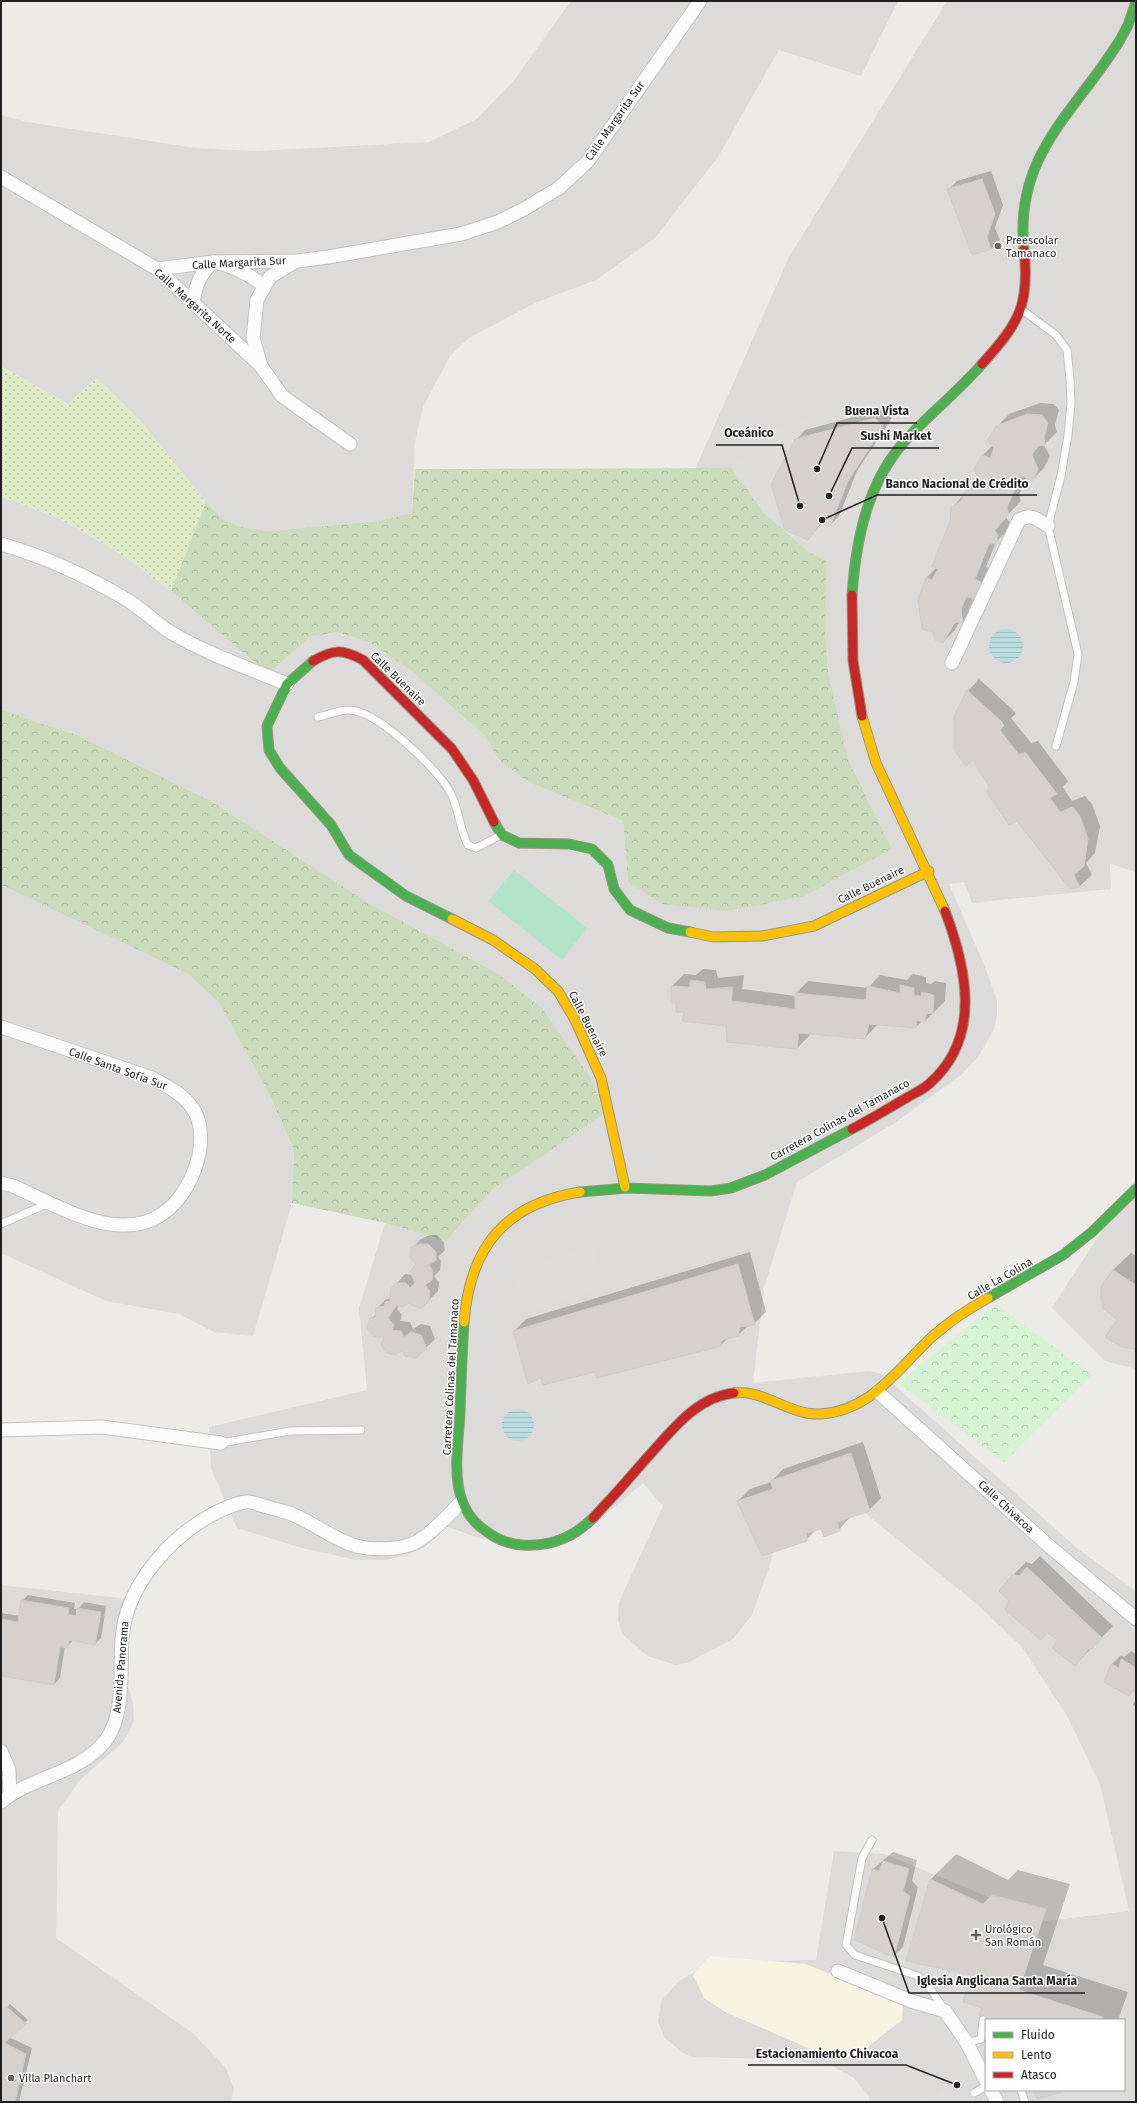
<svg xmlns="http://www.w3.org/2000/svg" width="1137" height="2103" font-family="'Fira Sans',sans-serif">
  <defs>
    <pattern id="grass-dots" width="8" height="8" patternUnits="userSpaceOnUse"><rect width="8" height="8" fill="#deeac6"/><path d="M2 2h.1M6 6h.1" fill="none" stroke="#bec8aa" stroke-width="1.8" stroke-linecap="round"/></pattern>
    <pattern id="forest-crowns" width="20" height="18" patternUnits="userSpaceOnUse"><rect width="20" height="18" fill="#cbdcbd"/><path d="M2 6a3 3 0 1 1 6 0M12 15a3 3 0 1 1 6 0" fill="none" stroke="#aebca2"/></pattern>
    <pattern id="park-crowns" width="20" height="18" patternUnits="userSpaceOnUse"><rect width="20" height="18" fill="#d6f3d3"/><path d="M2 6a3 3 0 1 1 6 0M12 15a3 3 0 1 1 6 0" fill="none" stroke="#b7d0b5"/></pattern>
    <pattern id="water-rules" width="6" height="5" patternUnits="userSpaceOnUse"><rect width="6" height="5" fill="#bbdde0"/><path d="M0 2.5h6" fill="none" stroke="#a0bdc0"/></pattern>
  </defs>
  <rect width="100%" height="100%" fill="#edebe8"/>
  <!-- residential -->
  <g fill="#dcdbd9" fill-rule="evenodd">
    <path d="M571,1H898L861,76L779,50L718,157L655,238L596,280L535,303L469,338L450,356L423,407L415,442L412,513L378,521L270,531L241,527L223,519L206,502L143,424L97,378L68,404L1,366V115L27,122L196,148L257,151L429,142L477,119L515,79Z"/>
    <path d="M947,1H1136V872L1110,864L1111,889L972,903L964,882L949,884L983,962L997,1000V1015L994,1030L977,1058L961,1075L896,1122L797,1182L764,1288L753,1383L869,1371L882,1374L1078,1549L1136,1591V2102H870L869,2097L854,2078L832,2066L780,2059L693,2057L684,2054L665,2038L658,2022L661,2001L679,1981L713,1962L816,1960L834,1851L885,1854L1046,1921L1129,1911L1100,1784L1066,1714L1022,1647L978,1605L860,1509L779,1530L769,1568L752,1615L733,1639L687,1663L675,1665L648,1656L622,1634L618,1620L619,1602L663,1506L643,1483L583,1534L522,1549L473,1536L446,1526L437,1537L423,1548L409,1554L387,1560H357L301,1548L237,1528L211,1469L209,1427L367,1390L359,1308L385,1223L446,1241L474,1209L496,1187L603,1114L600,1101L590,1077L543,1009L499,974L367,902L211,801L77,735L1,710V496L64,521L118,552L171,591L268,674L310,637L337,632L370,643L409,669L484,735L499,760L528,782L623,821L628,882L727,911L803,897L892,849L864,792L663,542L789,257ZM986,2020H1124V2090H986Z"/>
    <path d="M1,885L188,974L219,1003L268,1092L294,1150L292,1203L253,1336L214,1332L179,1314L106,1301L1,1253Z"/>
    <path d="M1136,1178V1369L1105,1361L1052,1308Z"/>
    <path d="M1,1585L129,1599L125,1683L129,1689L133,1704L134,1720L128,1734L122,1743L80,1780L58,1810L56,1938L194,2034L226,2068L234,2090L231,2102H1Z"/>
  </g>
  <!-- education -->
  <path fill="#f7f4e2" d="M710,1956L806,1964L903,2004L902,2020L856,2056L836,2060L725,2012L704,1998L693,1975Z"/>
  <!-- grass -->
  <path fill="url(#grass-dots)" d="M1,366L67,404L97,378L143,424L206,502L171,591L118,552L64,521L1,496Z"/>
  <!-- forest -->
  <g fill="url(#forest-crowns)">
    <path d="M731,468L765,514L809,552L826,561L825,634L828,673L848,760L892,849L803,897L727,911L662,904L628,882L623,821L528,782L499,760L484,735L409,669L370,643L337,632L310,637L268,674L171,591L206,502L223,519L241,527L270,531L378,521L412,513L415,469Z"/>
    <path d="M1,710L77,735L211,801L367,902L499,974L543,1009L590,1077L600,1101L604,1114L496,1187L474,1209L446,1241L385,1223L292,1203L294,1150L268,1092L219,1003L188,974L1,885Z"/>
  </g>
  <!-- park -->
  <path fill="url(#park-crowns)" d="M996,1304L1092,1375L1004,1462L898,1383Z"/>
  <!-- pitch -->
  <path fill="#b2e4ca" d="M514,870L587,928L562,960L488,901Z"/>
  <!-- parking -->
  <g fill="#dddcdb">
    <path d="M850,414L875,418L883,427L887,448L867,489L852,560L826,561L809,552L765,514L731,468L785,425L813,415Z"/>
    <path d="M592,1244L602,1290L523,1314L517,1289L523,1266Z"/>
    <path d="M960,2076L977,2102H923Z"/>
  </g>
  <!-- water -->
  <g fill="url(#water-rules)">
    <circle cx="1006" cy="646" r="17"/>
    <circle cx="518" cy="1425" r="16"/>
  </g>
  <!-- shadow -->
  <g fill="#0003">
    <path d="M991,171L1003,205L995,228L1000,240L991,249L973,254L948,190L957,181Z"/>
    <path d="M1040,403L1054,404L1059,410L1055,425L1057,432L1044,445L1050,456L1044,468L1032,480L1027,478L1019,495L1021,501L1006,517L1010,523L1008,530L996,542L986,567L993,571L972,597L974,610L962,622L960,621L955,630L943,642L926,578L937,567L951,521L952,508L979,477L983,455L993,445L997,427L1009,414Z"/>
    <path d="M884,409L892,418L857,471L839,516L830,525L822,523L808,539L796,440L805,430Z"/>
    <path d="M979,679L1012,709L1016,714L1011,718L1031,743L1038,741L1068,781L1063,787L1072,801L1085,796L1092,804L1100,826L1095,853L1086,863L1092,875L1080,886L1070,888L990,786L968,691Z"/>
    <path d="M703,969L716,970L718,978L744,975L742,989L796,996V993L808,981L868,988L880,975L907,980L913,974L926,977V983L931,984L935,981L946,983L945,1001L924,1022L922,1021L916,1027L878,1024L865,1038L810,1033L809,1036L797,1048L728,1041L727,1025L685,1011L677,1002L672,986L684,974L696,975Z"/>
    <path d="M430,1235H437L444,1243L445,1250L438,1257L441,1261L440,1270L434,1276L439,1282L438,1291L422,1307L409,1301L399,1305L397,1309L402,1315L400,1321L410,1322L413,1329L421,1324L430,1326L435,1339L426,1348L402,1349L385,1337L371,1319L377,1313L376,1309L385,1300L391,1298L396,1284L405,1274L412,1275L417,1264L412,1248L421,1239Z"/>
    <path d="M750,1252L766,1312L754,1324L749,1325L738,1335L728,1338L721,1345L595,1371L542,1377L514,1331L526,1319Z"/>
    <path d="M1131,1253L1136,1256V1348L1118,1320L1102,1286L1113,1270Z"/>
    <path d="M863,1442L881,1498L869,1510L851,1516L839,1530L817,1529L806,1540L738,1501L750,1489L771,1482L783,1469Z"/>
    <path d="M1040,1556L1113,1626L1075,1665L1060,1640L1010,1601L1014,1574L1026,1562L1032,1564Z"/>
    <path d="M28,1595L75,1603L74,1609H78L84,1602L106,1606L101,1638L95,1644L73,1640L67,1647L65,1646L60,1678L54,1684L1,1675V1613L20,1616L22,1601Z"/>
    <path d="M1131,1651L1136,1654V1690L1105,1682L1112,1664L1121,1655L1124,1657Z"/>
    <path d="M1136,1700V1707L1133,1705Z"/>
    <path d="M893,1852L917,1860L912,1881L918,1887L903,1947L894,1956L873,1869Z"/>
    <path d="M956,1854L1008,1880L1018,1870L1070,1884L1043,1965L1128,1992L1118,2020H995L983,2008L972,1974L931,1879Z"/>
    <path d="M10,2004L28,2020L9,2037L32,2048L19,2102H1V2014Z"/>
  </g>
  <!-- building -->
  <g fill="#d4d1ce" stroke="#d0ccc9">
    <path d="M982,179L995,214L987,237L991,249L972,255L947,189Z"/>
    <path d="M1027,414L1042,415L1048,423L1044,438L1045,445L1038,446L1032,455L1038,469L1032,481L1021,476L1007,507L1009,514L995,530L998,536L996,543L989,544L975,579L982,583L977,599L966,597L961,610L963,623L955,622L943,643L935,640L933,632L922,629L918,600L926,577L932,580L938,569L932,566L950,521L951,507L961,501L967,488L972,490L978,478L974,469L982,455L990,458L994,448L987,441L996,426Z"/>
    <path d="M875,418L883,427L848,481L830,527L820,524L808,540L785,530L771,484L795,439Z"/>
    <path d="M967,690L1001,721L1004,726L1000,730L1019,755L1025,752L1057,794L1050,798L1060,812L1073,807L1080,816L1088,839L1084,866L1074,875L1080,887L1070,889L1017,821L1009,825L987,793L989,786L973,760L966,766L954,750V716Z"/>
    <path d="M690,980L705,982L706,989L733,987L731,1001L795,1009V993L866,1000L867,986L900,993V985L914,988V995L921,996L922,992L934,995L933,1014L927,1013L924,1023L917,1020L916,1028L869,1024L865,1039L799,1033L797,1049L727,1042L726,1026L682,1021L684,1012H676V1003H672L671,986L690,987Z"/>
    <path d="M420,1244H428L436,1252V1260L429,1265L433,1271L432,1280L425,1285L430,1291L429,1301L422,1308L413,1306L409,1303L403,1307L396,1306L388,1318L394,1325L392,1330L401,1331L404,1337L411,1332L421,1335L427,1349L416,1358L405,1356L402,1351L395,1355L387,1353L381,1345L384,1337H374L367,1328L370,1318L376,1317L375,1309L380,1306L384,1307L385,1302L390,1301V1290L395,1283H406L410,1288L415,1283L410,1272L416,1264L410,1257L411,1247Z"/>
    <path d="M738,1264L755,1325L740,1327L738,1336L722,1340L721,1346L597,1378L594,1372L543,1385L541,1378L528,1384L513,1331Z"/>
    <path d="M1113,1270L1136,1285V1349L1121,1347L1105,1337L1117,1320L1103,1308L1101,1299V1286Z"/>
    <path d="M851,1453L870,1511L837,1522L840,1531L824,1537L821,1529L806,1533L807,1541L762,1556L737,1501L773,1489L770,1481Z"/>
    <path d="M1027,1567L1102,1638L1091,1650L1089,1649L1075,1666L1052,1648L1058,1640L1048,1633L1041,1640L1005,1610L1009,1601L999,1591L1013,1574L1019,1576Z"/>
    <path d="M21,1600L69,1608L68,1614L76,1616L77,1608L101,1612L95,1645L69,1640L68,1648L60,1647L54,1685L1,1676V1619L18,1622Z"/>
    <path d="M1121,1659L1136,1668V1692L1134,1690L1129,1696L1104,1682L1111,1664L1119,1668Z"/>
    <path d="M883,1861L909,1869L903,1891L910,1896L894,1957L854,1940L872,1869L879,1871Z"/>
    <path d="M930,1879L983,1904L992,1895L1046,1909L1019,1990L1103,2017L1102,2020H992L979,2015L982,2008L963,2002L971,1975L906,1961Z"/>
    <path d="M6,2006L26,2024L4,2043L1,2041V2012Z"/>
    <path d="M1,2041L26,2054L15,2102H1Z"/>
    <path d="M1033,2090H1060L1061,2092L1038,2099Z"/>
  </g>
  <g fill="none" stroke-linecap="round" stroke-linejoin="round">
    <defs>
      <g id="lane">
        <path d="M1022,310L1056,335L1067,350L1070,379L1071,404L1068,435L1061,476L1048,526L1078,654L1074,682L1056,746"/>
        <path d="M318,717C328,715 339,710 348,710C376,709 435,767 449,790C459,806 459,829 468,845L476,848L501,835"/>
        <path d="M1,1224L49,1203"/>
        <path d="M221,1443L290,1431L361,1430"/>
        <path d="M872,1840L862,1858L846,1945L855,1955L918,1976L930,1988L945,2011"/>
        <path d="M967,2043L981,2039L983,2020"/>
        <path d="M1021,2090L1025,2102"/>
        <path d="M974,2093L986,2086"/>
      </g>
      <g id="street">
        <path d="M1,177L157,269L261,366L282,396L350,444"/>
        <path d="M157,269L214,262L297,261L328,257L461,234L498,222L524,209L559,188L588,161L700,1"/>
        <path d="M193,302C196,285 200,273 214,262C234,266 249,274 264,286"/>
        <path d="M261,366L253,338L257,300L270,277L293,263"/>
        <path d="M1,544C46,557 89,577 129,601C143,610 156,623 170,632C207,654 248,668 287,684"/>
        <path d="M952,663L1019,520C1031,513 1037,519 1048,526"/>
        <path d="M1,1027L152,1078C169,1087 187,1096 196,1114C210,1146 190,1196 162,1214C151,1222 137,1225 124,1225C89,1226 45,1200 13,1186L1,1183"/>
        <path d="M878,1392L1049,1546L1136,1619"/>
        <path d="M1,1430L102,1427L221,1443"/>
        <path d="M1,1751L9,1770L10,1794"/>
        <path d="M1,1802C32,1776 80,1774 106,1740C125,1715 120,1669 122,1640C125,1587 169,1537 215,1513C221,1510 239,1502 246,1502C252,1501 262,1506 268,1507C276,1510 286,1511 294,1515C313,1523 337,1541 356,1546C372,1550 396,1550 412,1544C427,1538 449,1515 460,1503"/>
        <path d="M838,1971L911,2001L945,2011L967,2043L986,2081"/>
        <path d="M991,2090L997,2102"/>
      </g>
      <g id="fast">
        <path d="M1024,250C1014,154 1075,113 1120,40L1128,25L1136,2"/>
        <path d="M852,595C856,540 867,484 904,442C929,414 958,392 982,364"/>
        <path d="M313,661L287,684L267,726L269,750L280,768L331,825L349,855L406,896L452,919"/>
        <path d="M494,822L502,835L519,843L569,844L592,849L608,865L614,889L630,910L668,928L690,932"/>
        <path d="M580,1192L627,1188L711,1191L731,1188L765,1175L852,1129"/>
        <path d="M988,1298L1063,1255L1092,1232L1136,1189"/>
        <path d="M464,1322C462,1352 461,1383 460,1413C458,1453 446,1505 486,1531C496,1539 509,1544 522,1545C550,1547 574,1537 593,1518"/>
      </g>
      <g id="slow">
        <path d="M862,716L876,763L945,911"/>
        <path d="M452,919L493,940L535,969L558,991L575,1020L601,1078L625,1187"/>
        <path d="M690,932L713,937L762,936L814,926L929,871"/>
        <path d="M464,1322C470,1248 504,1204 580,1192"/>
        <path d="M734,1393C764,1389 790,1416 821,1414C872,1411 899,1367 933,1336C950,1321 968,1309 988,1298"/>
      </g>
      <g id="jam">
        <path d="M982,364C1019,323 1030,305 1024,250"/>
        <path d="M852,595L853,661L862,716"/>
        <path d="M313,661C334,649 342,649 363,660L452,749L473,780L494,822"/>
        <path d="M852,1129C871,1119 889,1108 908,1097C915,1093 922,1090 929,1084C982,1038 967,969 945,911"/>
        <path d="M593,1518C611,1499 628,1480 645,1460C670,1433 695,1397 734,1393"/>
      </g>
    </defs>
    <!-- lane casing -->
    <use href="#lane" stroke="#c4c3c2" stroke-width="9"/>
    <!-- street casing -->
    <use href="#street" stroke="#c4c3c2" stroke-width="15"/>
    <!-- fast casing -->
    <use href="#fast" stroke="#98977f" stroke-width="11"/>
    <!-- slow casing -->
    <use href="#slow" stroke="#98977f" stroke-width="11"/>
    <!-- jam casing -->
    <use href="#jam" stroke="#98977f" stroke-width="11"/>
    <!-- lane -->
    <use href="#lane" stroke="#fcfcfc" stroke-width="7"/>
    <!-- street -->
    <use href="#street" stroke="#fcfcfc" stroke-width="13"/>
    <!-- fast -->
    <use href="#fast" stroke="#4caf50" stroke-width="9"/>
    <!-- slow -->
    <use href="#slow" stroke="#ffc107" stroke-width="9"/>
    <!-- jam -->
    <use href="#jam" stroke="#c62828" stroke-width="9"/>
  </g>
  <!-- markers -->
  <g fill="#676665" stroke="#fff" stroke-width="1.5">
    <circle cx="998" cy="246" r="4"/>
    <path d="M974 1929h4v4h4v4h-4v4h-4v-4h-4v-4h4z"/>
    <circle cx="11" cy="2078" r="4"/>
  </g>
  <g text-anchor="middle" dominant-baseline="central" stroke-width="3" stroke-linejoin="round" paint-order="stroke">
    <!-- street labels -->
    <g font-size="11" fill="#1f1f1f" stroke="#fff">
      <text transform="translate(615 121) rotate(-55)">Calle Margarita Sur</text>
      <text transform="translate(239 263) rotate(-3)">Calle Margarita Sur</text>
      <text transform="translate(195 306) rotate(42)">Calle Margarita Norte</text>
      <text transform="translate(398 679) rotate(44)">Calle Buenaire</text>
      <text transform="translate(871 885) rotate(-26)">Calle Buenaire</text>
      <text transform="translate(588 1024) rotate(63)">Calle Buenaire</text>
      <text transform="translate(118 1069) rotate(20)">Calle Santa Sofía Sur</text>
      <text transform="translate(840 1120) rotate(-29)">Carretera Colinas del Tamanaco</text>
      <text transform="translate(1000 1279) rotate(-30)">Calle La Colina</text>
      <text transform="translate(451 1377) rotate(-87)">Carretera Colinas del Tamanaco</text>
      <text transform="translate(1006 1507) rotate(43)">Calle Chivacoa</text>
      <text transform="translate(121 1667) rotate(-85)">Avenida Panorama</text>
    </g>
    <!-- poi labels -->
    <g font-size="11" fill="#1f1f1f" stroke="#fff" text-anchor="start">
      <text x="1006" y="240">Preescolar<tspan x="1006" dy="13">Tamanaco</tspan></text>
      <text x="985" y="1929">Urológico<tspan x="985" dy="13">San Román</tspan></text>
      <text x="19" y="2078">Villa Planchart</text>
    </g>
  </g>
  <!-- callouts -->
  <path fill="none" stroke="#1f1f1f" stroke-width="1.5" d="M817 469L837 423H917M800 506L782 445H716M829 496L852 448H939M822 520L877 495H1037M882 1918L909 1993H1085M957 2085L906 2065H748"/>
  <g fill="#1f1f1f" stroke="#fff" stroke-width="1.5">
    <circle cx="817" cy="469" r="4"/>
    <circle cx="800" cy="506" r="4"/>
    <circle cx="829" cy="496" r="4"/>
    <circle cx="822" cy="520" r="4"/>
    <circle cx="882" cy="1918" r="4"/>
    <circle cx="957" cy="2085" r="4"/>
  </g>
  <g font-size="12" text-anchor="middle" font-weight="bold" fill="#1f1f1f" stroke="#fff" stroke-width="3" stroke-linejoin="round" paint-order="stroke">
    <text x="877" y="415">Buena Vista</text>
    <text x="749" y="437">Oceánico</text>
    <text x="896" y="440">Sushi Market</text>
    <text x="957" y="488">Banco Nacional de Crédito</text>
    <text x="997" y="1985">Iglesia Anglicana Santa María</text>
    <text x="827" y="2058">Estacionamiento Chivacoa</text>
  </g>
  <!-- border -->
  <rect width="1137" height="2103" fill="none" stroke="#1f1f1f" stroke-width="4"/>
  <!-- legend -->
  <rect x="985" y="2019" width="140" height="72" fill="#ffffff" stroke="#a5a5a5"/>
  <rect x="993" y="2032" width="20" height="6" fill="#4caf50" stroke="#a5a5a5"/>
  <text x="1021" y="2039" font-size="12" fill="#1f1f1f">Fluido</text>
  <rect x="993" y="2052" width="20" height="6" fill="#ffc107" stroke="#a5a5a5"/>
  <text x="1021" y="2059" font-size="12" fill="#1f1f1f">Lento</text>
  <rect x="993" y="2072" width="20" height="6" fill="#c62828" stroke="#a5a5a5"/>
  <text x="1021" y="2079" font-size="12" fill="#1f1f1f">Atasco</text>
</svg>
